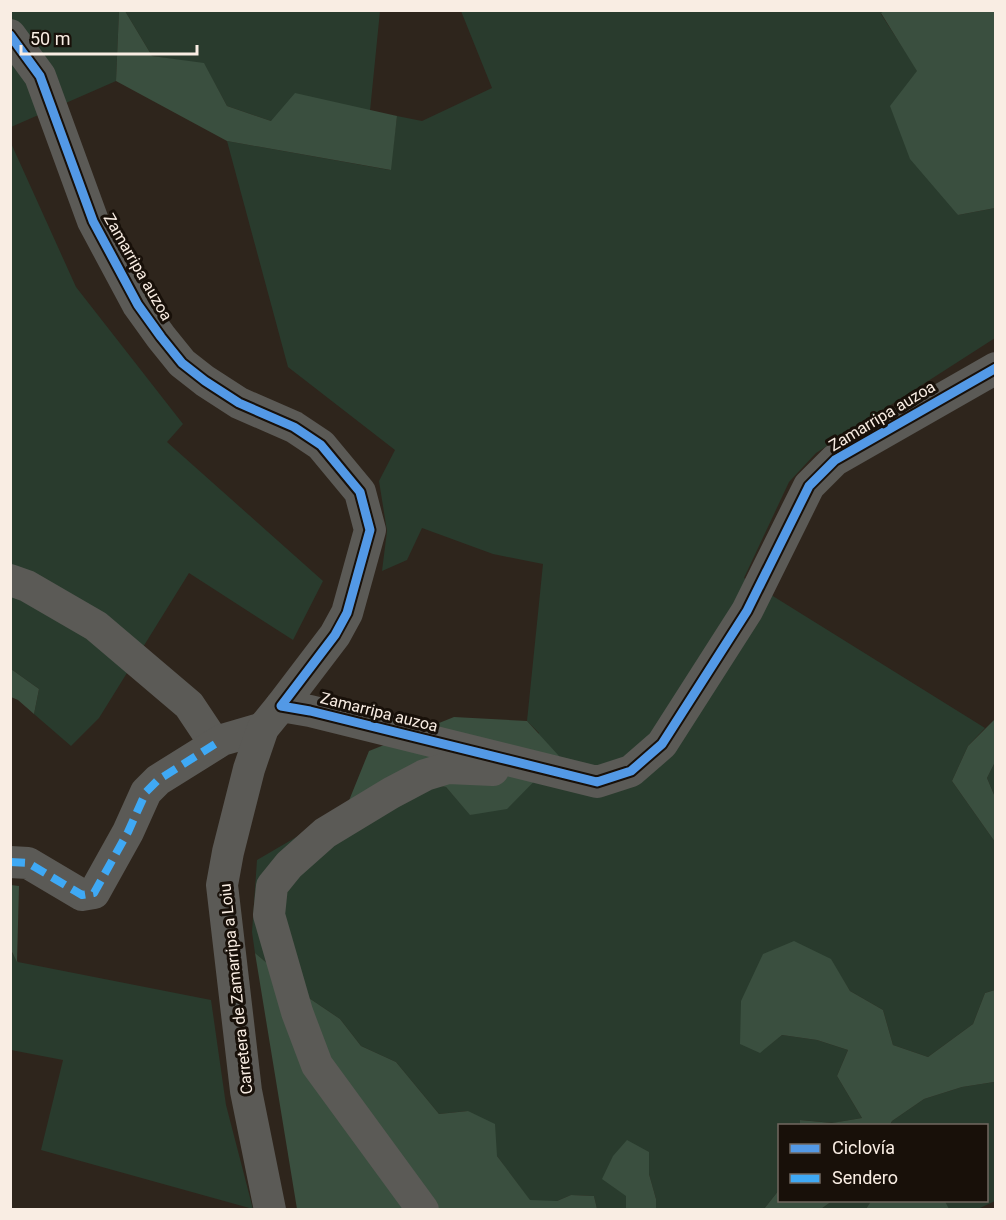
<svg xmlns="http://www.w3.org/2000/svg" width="1006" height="1220" font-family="Roboto,sans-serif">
  <rect width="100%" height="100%" fill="#2e251c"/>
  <!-- green -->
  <g fill="#293b2d">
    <path d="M11,11H119L116,81L11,127Z"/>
    <path d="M125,11H380L370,111L341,105L271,121L227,106L204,64L152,56Z"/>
    <path d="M461,11H886L881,14L918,71L958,215L995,208V338L816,453L789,482L744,578L985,728L968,746L952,781L995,842V990L985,993L973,1024L928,1057L893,1045L883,1010L850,991L830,959L760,1052L782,1035L817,1040L848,1050L837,1076L862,1118L833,1123L800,1120V1125L780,1126L779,1190L764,1209H656V1199L649,1174V1152L626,1196V1209H597L594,1196L571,1195L557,1201H530L497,1156L468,1111L439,1114L396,1062L361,1046L340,1019L306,996L255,953L252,932L257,860L346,808L405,781L446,787L471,815L539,733L527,721L543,564L493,554L422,528L407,560L382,571L387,531L379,481L395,450L288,367L227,141L390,170L397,116L422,121L492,88Z"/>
    <path d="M10,141L76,287L183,424L167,442L323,581L293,640L189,573L99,718L71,746L34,714L39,689L11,669Z"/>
    <path d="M995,762V797L987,778Z"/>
    <path d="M10,950L18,962L211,1000L226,1105L253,1209L41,1150L63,1060L11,1050Z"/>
    <path d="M994,1082L995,1201L978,1209L949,1210L945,1201L986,1200V1126H890L892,1121L924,1099L962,1087Z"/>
    <path d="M832,1201V1200L871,1201L866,1209H821Z"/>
  </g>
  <!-- forest -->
  <g fill="#3a4f3f">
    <path d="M886,10L995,11V208L958,215L910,159L890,106L917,71L881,13Z"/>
    <path d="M119,11H125L152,56L204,63L227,106L271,121L295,93L397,116L391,170L227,141L116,81Z"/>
    <path d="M11,669L39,689L34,714L18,700L11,697Z"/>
    <path d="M454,717L527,721L559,756L507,809L470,815L446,787L405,781L346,808L369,751Z"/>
    <path d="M995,719V762L987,778L995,797V842L952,781L968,746Z"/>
    <path d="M11,885L19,886L17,962L11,950Z"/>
    <path d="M794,941L831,959L850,991L883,1010L893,1045L928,1057L973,1024L985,993L995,990V1084L994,1082L962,1087L924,1099L892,1121L890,1125H800V1120L832,1123L862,1118L837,1076L848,1050L817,1040L782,1035L760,1053L740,1044L741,1001L763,954Z"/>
    <path d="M255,953L306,996L340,1019L361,1046L396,1062L439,1114L468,1111L495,1124L497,1156L530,1200L557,1201L571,1195L594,1196L597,1209H297Z"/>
    <path d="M627,1140L649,1152V1174L656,1199V1209H626V1196L602,1179L613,1156Z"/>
    <path d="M779,1190L780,1200L832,1201L821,1209H764Z"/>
    <path d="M871,1201H945L949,1209H866Z"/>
  </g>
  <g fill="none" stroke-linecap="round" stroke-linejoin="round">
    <!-- minor -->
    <g stroke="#5b5a56" stroke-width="32">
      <path d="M10,35L40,76L93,221L138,305L161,337L182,363L205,381L239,403L294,427L321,445L360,492L370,530L347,613L335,635L281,706L310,711L597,782L631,771L662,744L747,611L809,486L835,460L996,368"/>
      <path d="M10,580L27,586L96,626L189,705L215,744"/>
      <path d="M10,862L28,863L82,895L94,893L128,832L146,792L158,780L222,740L263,728"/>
      <path d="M270,1210L246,1091L222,885L228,852L249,769L263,728L281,706"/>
      <path d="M423,1210L317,1065L297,1012L269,915L272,886L289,865L325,833L391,793L425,775L448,768L493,770"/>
    </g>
    <!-- quiet -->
    <path stroke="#3fa9f5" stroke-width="8" stroke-dasharray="15 8" stroke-linecap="butt" d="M10,862L28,863L82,895L94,893L128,832L146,792L158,780L215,744"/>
    <defs>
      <path id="cycleway" d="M10,35L40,76L93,221L138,305L161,337L182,363L205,381L239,403L294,427L321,445L360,492L370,530L347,613L335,635L281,706L310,711L597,782L631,771L662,744L747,611L809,486L835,460L996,368"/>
    </defs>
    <!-- cycleway casing -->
    <use href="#cycleway" stroke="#181009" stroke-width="13"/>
    <!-- cycleway -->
    <use href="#cycleway" stroke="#5399e6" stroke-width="9"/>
  </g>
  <g text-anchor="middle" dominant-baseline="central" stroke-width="6" stroke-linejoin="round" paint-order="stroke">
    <!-- street labels -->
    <g font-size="16" fill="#f9ede3" stroke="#181009">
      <text transform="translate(138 267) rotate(60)">Zamarripa auzoa</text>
      <text transform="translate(882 416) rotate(-31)">Zamarripa auzoa</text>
      <text transform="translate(379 712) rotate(14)">Zamarripa auzoa</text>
      <text transform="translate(236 989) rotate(-96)">Carretera de Zamarripa a Loiu</text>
    </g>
  </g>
  <!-- border -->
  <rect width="1006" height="1220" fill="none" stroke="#f9ede3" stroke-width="24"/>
  <!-- legend -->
  <rect x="778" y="1124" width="210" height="78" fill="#181009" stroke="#726860" stroke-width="1.5"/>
  <rect x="790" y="1144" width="30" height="9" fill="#5399e6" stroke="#726860" stroke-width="1.5"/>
  <text x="832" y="1154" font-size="18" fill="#f9ede3">Ciclovía</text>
  <rect x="790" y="1174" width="30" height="9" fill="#3fa9f5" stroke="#726860" stroke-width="1.5"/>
  <text x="832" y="1184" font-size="18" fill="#f9ede3">Sendero</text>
  <!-- scale -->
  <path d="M21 45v9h176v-9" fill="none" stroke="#f9ede3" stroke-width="3"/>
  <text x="30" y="45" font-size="18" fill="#f9ede3" stroke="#181009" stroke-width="4.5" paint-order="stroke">50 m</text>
</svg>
